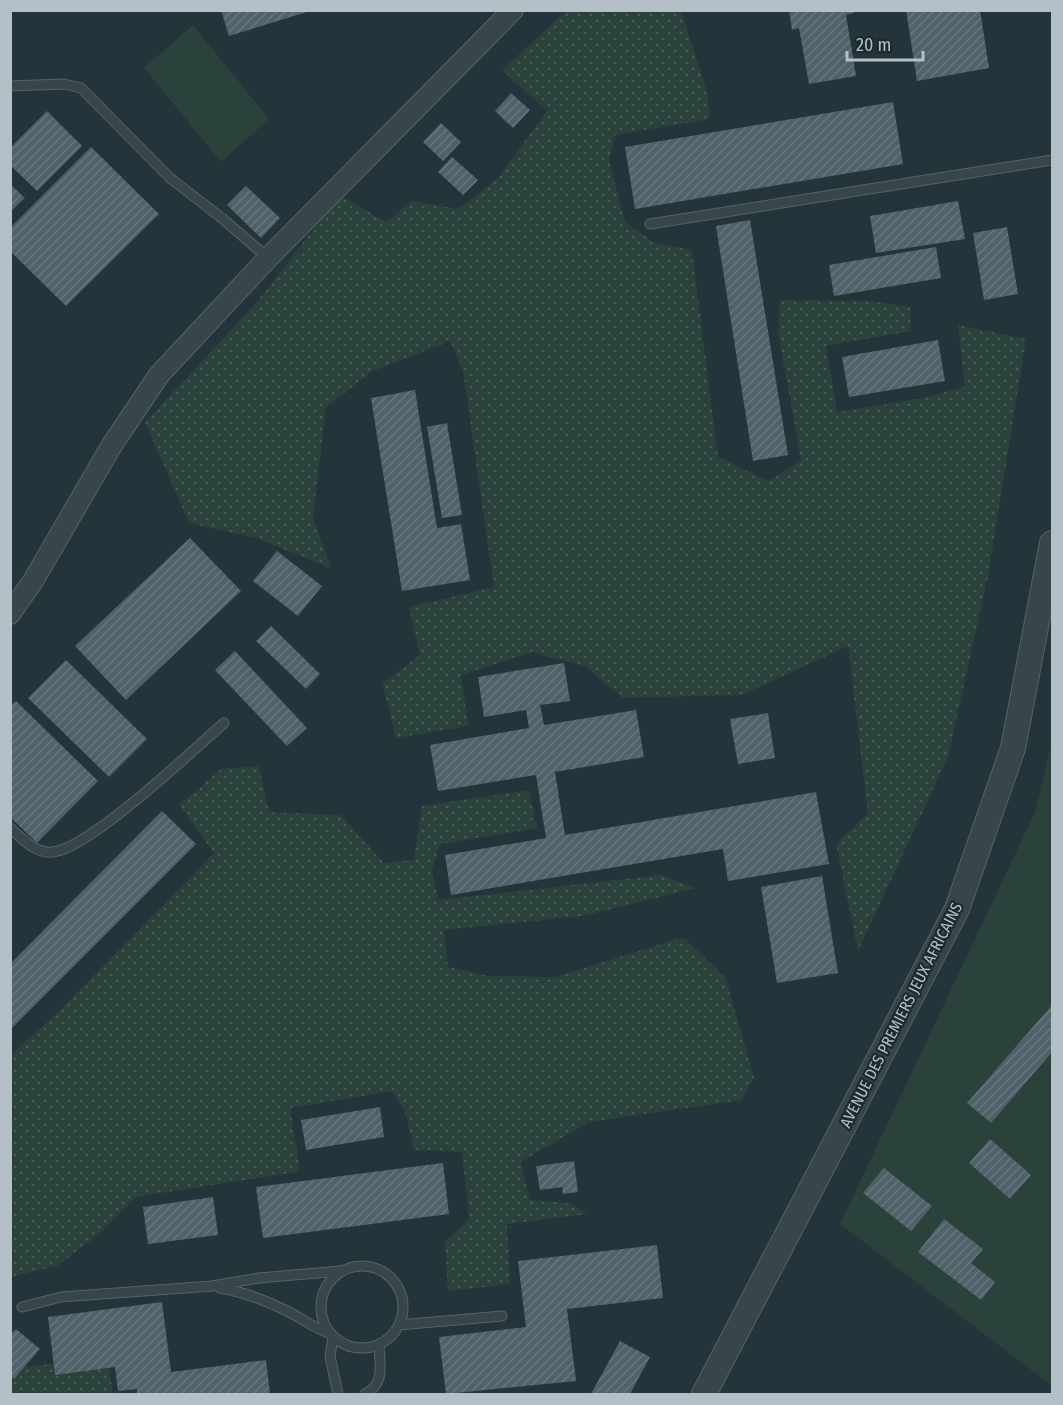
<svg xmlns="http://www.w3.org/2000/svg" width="1063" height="1405" font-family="'Fira Sans Condensed',sans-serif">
  <defs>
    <pattern id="grass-dots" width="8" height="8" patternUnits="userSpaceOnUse" patternTransform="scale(1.5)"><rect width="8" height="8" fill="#2a413c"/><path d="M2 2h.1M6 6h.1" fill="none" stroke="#465b57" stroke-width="1.8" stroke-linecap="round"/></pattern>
    <pattern id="building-hatch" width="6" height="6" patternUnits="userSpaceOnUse" patternTransform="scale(1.5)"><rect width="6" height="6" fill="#4f6169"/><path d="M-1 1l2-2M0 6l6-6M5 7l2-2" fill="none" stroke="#66767d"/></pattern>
  </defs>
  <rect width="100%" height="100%" fill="#24343b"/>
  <!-- grass -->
  <g fill="url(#grass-dots)">
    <path d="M566,11H681L707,91L710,119L615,135L609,160L625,222L653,242L692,250L718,457L768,481L801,461L778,331L780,300L869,301L910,307L911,331L826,346L837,412L918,399L965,387L958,325L1026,339L988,576L948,757L858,951L836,844L868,813L848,646L742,695L622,698L585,666L532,652L461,675L468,726L396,738L382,683L420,655L409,607L494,587L463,371L450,341L373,371L326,407L313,517L331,568L256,538L189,523L145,422L257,302L340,195L386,222L412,201L458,209L498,178L547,111L502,70Z"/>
    <path d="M259,766L269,812L341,815L384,863L414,860L422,806L529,790L537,828L440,844L432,870L438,900L661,875L696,888L583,916L444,930L448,967L488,976L556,977L683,937L725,977L754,1077L742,1100L589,1122L521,1162L530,1200L569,1203L588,1214L507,1224L510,1284L448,1291L445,1242L469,1219L462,1152L414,1150L405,1111L392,1091L290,1108L299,1164L297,1172L136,1197L98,1235L57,1266L11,1277V1054L54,1016L214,853L179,805L221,769Z"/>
    <path d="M107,1358L113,1394H11V1368Z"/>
  </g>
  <!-- pitch -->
  <g fill="#2a413c">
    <path d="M193,25L269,119L221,162L144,68Z"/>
    <path d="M1052,741V1386L840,1224L1035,812Z"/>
  </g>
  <!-- building -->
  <g fill="url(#building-hatch)">
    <path d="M221,10H310V11L229,36Z"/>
    <path d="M789,10H862L846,15L856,76L809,84L799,28L792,30Z"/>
    <path d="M906,10H980L989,68L917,81Z"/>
    <path d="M511,93L530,110L513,128L495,111Z"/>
    <path d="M893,102L903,164L635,209L625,147Z"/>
    <path d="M47,111L82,146L37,191L10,165V148Z"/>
    <path d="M441,123L461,142L443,161L423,142Z"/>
    <path d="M91,147L159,214L66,306L10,251V228Z"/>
    <path d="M452,157L478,180L463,195L438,172Z"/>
    <path d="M10,184L25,198L10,212Z"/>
    <path d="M246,186L280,218L261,238L227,205Z"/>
    <path d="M958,201L965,239L876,253L870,216Z"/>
    <path d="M750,220L788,455L753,461L716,226Z"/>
    <path d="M1007,227L1018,294L984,300L973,233Z"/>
    <path d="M936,247L941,278L834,296L829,265Z"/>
    <path d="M938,340L945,381L849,397L842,357Z"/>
    <path d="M415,390L437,528L461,524L470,580L402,591L371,398Z"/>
    <path d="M447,423L462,515L442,518L427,427Z"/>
    <path d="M190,538L241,591L126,700L75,646Z"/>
    <path d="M277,551L322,586L298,616L253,581Z"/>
    <path d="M271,626L320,674L306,689L256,641Z"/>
    <path d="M235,651L307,728L287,746L215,670Z"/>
    <path d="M66,660L147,739L109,777L28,698Z"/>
    <path d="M564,663L570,701L540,705L544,725L636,710L644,757L555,772L565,835L816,792L829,864L728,881L723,849L451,895L445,855L546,838L536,775L438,791L430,745L529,728L526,710L484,717L478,677Z"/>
    <path d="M16,701L98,781L37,843L10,817V706Z"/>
    <path d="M768,713L775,758L738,764L730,719Z"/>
    <path d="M162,811L196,844L10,1030V964Z"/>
    <path d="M822,876L838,973L777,983L761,887Z"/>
    <path d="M1052,1005V1052L991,1123L967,1103Z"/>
    <path d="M380,1107L384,1137L306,1150L301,1120Z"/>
    <path d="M990,1139L1031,1175L1010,1199L969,1163Z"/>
    <path d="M574,1161L578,1192L563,1194L562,1187L540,1190L536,1166Z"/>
    <path d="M443,1163L449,1214L263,1238L256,1187Z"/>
    <path d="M884,1168L932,1206L911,1231L863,1193Z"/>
    <path d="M213,1197L218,1235L148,1244L143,1207Z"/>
    <path d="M944,1219L983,1249L971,1263L995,1282L981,1300L918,1252Z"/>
    <path d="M657,1245L663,1298L567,1309L576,1381L446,1394L439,1337L526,1327L518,1261Z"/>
    <path d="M162,1302L171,1372L266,1360L270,1394H137V1389L118,1391L115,1367L55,1375L48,1317Z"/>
    <path d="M16,1329L40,1349L14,1379L10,1376V1335Z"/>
    <path d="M620,1341L650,1357L630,1394H591Z"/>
  </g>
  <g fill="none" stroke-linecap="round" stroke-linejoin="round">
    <defs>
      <g id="service">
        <path d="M10,86L64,84L81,88L170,178L223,219L268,258"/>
        <path d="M650,224L1052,160"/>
        <path d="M10,828C23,839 35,854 53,852C90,848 192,751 224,723"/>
        <circle cx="362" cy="1307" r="41"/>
        <path d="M220,1288C244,1292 265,1300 287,1311C302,1318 313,1328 329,1333"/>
        <path d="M22,1307L61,1297L212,1286L259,1278L341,1271"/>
        <path d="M399,1325L502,1316"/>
        <path d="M333,1337L330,1356L338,1394"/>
        <path d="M365,1394C385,1384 380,1366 379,1346"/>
      </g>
      <path id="minor" d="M10,614L33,581L112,445L159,375L268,258L513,10"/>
      <path id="tertiary" d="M704,1394L957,909L1013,748L1052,543"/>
    </defs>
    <!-- service casing -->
    <use href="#service" stroke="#566369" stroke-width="11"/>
    <!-- minor casing -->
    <use href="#minor" stroke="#566369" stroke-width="22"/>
    <!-- tertiary casing -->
    <use href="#tertiary" stroke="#566369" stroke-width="26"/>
    <!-- service -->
    <use href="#service" stroke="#38454b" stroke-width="9"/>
    <!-- minor -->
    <use href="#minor" stroke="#38454b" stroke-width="20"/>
    <!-- tertiary -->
    <use href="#tertiary" stroke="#38454b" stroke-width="24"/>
  </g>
  <g text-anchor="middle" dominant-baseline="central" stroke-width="4.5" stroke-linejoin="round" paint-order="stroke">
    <!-- street labels -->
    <g font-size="16" fill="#b3c0c7" stroke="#1d2a30">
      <text transform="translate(901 1015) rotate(-63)">AVENUE DES PREMIERS JEUX AFRICAINS</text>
    </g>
  </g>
  <!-- border -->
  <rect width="1063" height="1405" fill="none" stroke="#b3c0c7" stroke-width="24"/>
  <!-- scale -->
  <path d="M847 51v9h76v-9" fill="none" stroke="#b3c0c7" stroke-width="3"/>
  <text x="856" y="51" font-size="18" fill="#b3c0c7" stroke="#1d2a30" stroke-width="4.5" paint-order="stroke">20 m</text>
</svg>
